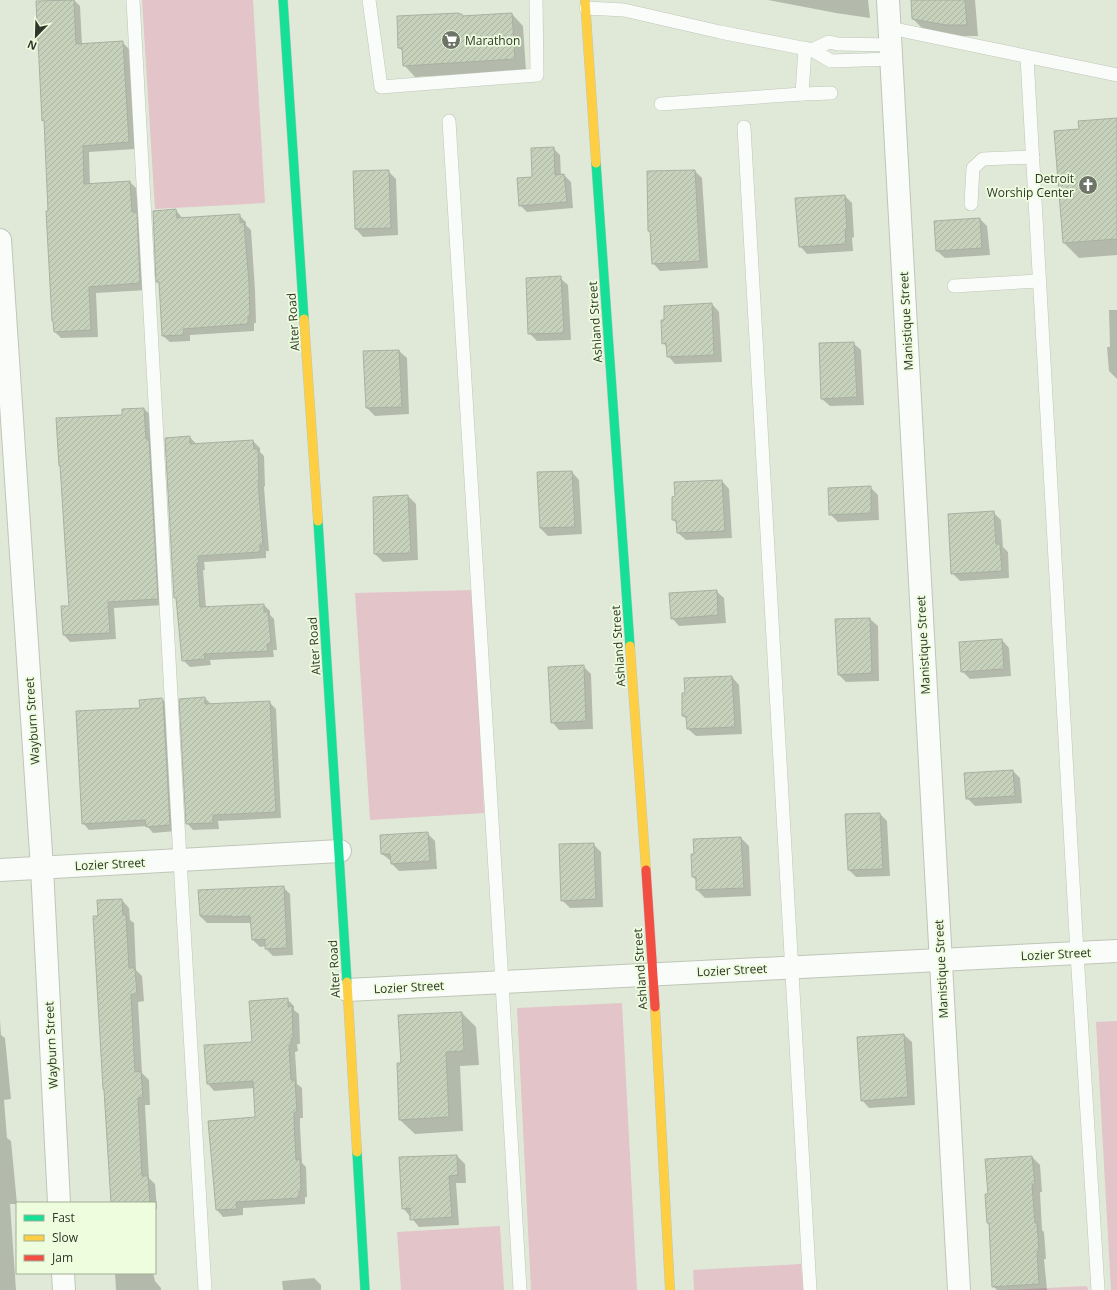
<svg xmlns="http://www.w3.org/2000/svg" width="1117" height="1290" font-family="'Open Sans',sans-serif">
  <defs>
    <pattern id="building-hatch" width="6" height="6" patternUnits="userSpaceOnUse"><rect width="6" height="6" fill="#c5d1ba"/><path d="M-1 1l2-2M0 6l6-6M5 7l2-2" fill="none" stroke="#aab4a0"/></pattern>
  </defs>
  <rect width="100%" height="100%" fill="#e0e9d8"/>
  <!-- green -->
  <g fill="#e3c4c9">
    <path d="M142,0H253L265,203L155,209Z"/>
    <path d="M474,590L484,813L370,820L355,593Z"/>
    <path d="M622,1003L637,1290H531L517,1008Z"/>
    <path d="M1117,1021V1290H1111L1096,1022Z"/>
    <path d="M500,1226L504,1290H401L397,1232Z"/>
    <path d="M801,1264L803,1290H694L693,1270Z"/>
    <path d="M1087,1286L1088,1290H1003Z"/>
  </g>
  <!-- shadow -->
  <g fill="#0003">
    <path d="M74,0L80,6L82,44L122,42L129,49L135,149L89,152L90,184L130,182L136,188L147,290L96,293L98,337L61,338L55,332L54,323L53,321L46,123L43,120L37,2Z"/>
    <path d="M768,0H868L870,18L836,13Z"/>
    <path d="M912,0H975L978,36H958L925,31L913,19Z"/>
    <path d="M512,14L523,26L526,71L415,77L404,65L403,51L399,48L460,15L464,17Z"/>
    <path d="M1117,120V255L1079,258L1064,243L1080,130Z"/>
    <path d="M553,148L560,155L561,175H564L571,182L573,208L527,212L520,205L533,177Z"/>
    <path d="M388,171L396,179L398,235L363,237L356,229Z"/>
    <path d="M695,171L702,178L708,268L660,271L653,263L651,232L649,231Z"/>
    <path d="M845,196L852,203L854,237L852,238L853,251L807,254L800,246Z"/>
    <path d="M176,210L183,219L239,215L246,222V225L251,230L255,290L256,323H254V331L190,335V341L170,342L163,336L160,284L157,282Z"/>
    <path d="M980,219L987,226L990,255L945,258L937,251Z"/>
    <path d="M560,278L568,285L571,340L537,341L529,333Z"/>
    <path d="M712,304L719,312L722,362L675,364L668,356L667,347L663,343Z"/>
    <path d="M1109,310H1117V379L1109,371L1107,347H1110Z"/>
    <path d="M853,343L861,350L864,405L830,406L822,399Z"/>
    <path d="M399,351L407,358L409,414L375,416L367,408Z"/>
    <path d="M144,409L151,415L164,605L114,608L116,639L70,642L64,635L70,607L123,416Z"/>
    <path d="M190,437L196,444L253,441L260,448V452L264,456L265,486L264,487L269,551H266V558L204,562L205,570H203L206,608L264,605L270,611V615L274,619L276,640L277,650H273L274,657L210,660L211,665L190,667L183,660L178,600L175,597Z"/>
    <path d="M572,472L579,480L582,534L548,536L540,528Z"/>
    <path d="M722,481L729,489L732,538L686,540L678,533V524L673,520Z"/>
    <path d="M870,487L878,495L879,520L838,522L830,514Z"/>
    <path d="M408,496L416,504L418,560L383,562L375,554Z"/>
    <path d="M993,512L1001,520L1003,547L1008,552L1009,578L960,581L952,573Z"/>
    <path d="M716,591L724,598L726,623L679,626L672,618Z"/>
    <path d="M870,619L878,626L879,681L846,682L839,675Z"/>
    <path d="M1002,640L1009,648L1011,676L970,679L962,671Z"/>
    <path d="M583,666L591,674L593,729L559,730L552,722Z"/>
    <path d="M732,677L739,685L742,734L696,736L688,729V720L683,716L686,694Z"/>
    <path d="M205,698L211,704L269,702L276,709L281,818L218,821L219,829L193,830L187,823Z"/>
    <path d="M162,699L169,707L176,831L153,833L147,826L89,830L83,823L141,709Z"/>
    <path d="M1013,771L1020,778L1022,803L975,806L967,798Z"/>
    <path d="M880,814L887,821L890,876L856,877L849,870Z"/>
    <path d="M427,833L435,841L437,869L399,871L392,864L391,861L382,854Z"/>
    <path d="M741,838L749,846L751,896L705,898L697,890V881L693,877Z"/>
    <path d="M593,844L601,852L603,907L570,908L562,900Z"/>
    <path d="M283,887L290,894L293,955L273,956L266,949V946L260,947L253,940L252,923H207L200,916L199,891Z"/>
    <path d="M122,900L129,908L130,920L134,923L136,970L142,976L144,1001L138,1002L142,1073L149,1080L150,1105H145L149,1178L155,1184L157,1209H155V1203H111L99,917Z"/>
    <path d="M287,999L294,1006V1010L299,1014L300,1044H297L298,1051L295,1052L297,1084L302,1088L303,1118H300V1126L302,1163L306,1167L307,1197H305V1204L243,1208V1215L223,1217L217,1210L256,1118L254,1088L214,1091L208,1084L253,1043Z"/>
    <path d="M462,1013L476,1027L479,1065L460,1066L463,1131L415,1134L400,1120L402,1063Z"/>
    <path d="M0,1019L1,1035L5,1038L11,1099L4,1100L7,1138L11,1141L17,1204H10L16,1290H0Z"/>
    <path d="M904,1035L912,1042L915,1105L869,1108L862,1100L858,1038Z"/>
    <path d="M457,1156L465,1164L466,1183H456L459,1225L419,1227L403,1208Z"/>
    <path d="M1032,1157L1040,1165L1042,1192H1040L1042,1230L1044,1232L1046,1259H1044L1047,1290H997L993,1286L990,1225L988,1223L989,1195Z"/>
    <path d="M115,1273H153L155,1281L161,1288V1290H116Z"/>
    <path d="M314,1278L321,1285V1290H283L282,1281Z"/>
  </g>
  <!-- building -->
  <g fill="url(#building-hatch)" stroke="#a9b0a3">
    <path d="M74,0L76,44L123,41L129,142L83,146L84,184L130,181L132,212H137L140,283L89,287L91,330L54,332L53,321H52L46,211H48L44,120L42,121L36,1Z"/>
    <path d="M911,0H965L967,25H946L912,19Z"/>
    <path d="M459,13V14H462V16L512,13L515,59L403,66L402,48H398L397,16Z"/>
    <path d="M1117,118V239L1063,243L1054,131L1079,129L1078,121Z"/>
    <path d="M554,147L555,175L564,174L567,202L519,206L517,178L532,177L531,148Z"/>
    <path d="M389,170L391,228L355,229L353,171Z"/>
    <path d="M695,170L700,261L652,264L650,231H648L647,171Z"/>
    <path d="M845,195L847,230H845L846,244L799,247L795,198Z"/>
    <path d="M176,209L177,218L240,214V223L244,222L249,283L250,317H248V324L183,329L184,335L162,336L159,282H156L153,211Z"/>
    <path d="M980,218L982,248L936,251L934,221Z"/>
    <path d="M561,276L564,333L528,334L526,278Z"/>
    <path d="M712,303L714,355L667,357L666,343L662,344L661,320H664V306Z"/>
    <path d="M854,342L857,397L821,399L819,343Z"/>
    <path d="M399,350L402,407L366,408L363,351Z"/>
    <path d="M144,408L146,439H149L158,599L108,602L110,633L63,635L61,606H69L60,465L59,466L56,418L122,415V409Z"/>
    <path d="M190,436V444L253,440L254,449H258L259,480H258L263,545H260V552L198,556L199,563H197L200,607L264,604V612H268L270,633L271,643L267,644L268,651L204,654L205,659L182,661L176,598H174L165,438Z"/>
    <path d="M572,471L575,527L540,528L537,472Z"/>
    <path d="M722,480L725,531L677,533L676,520H672V497L675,496L674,482Z"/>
    <path d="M871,486V513L829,515L828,488Z"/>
    <path d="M408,495L411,553L374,554L373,497Z"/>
    <path d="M994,511L996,544H1000L1002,571L951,574L948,514Z"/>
    <path d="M717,590L718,615L671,619L669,593Z"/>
    <path d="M870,618L872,673L838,675L835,619Z"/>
    <path d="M1002,639L1004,669L961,672L959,642Z"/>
    <path d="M584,665L586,721L551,723L548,667Z"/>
    <path d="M732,676L735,727L687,729L686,716H682V693H685L684,678Z"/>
    <path d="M205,697V704L270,701L276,812L213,815V823L186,824L179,699Z"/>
    <path d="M162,698L163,700L170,825L146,827L145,820L82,824L76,711L140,708L139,700Z"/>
    <path d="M1013,770L1015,796L966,799L964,773Z"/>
    <path d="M880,813L883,869L848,870L845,814Z"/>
    <path d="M428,832L430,861L391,864L390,854H381L380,835Z"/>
    <path d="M741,837L744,888L696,890V877H692L691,854H694L693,839Z"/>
    <path d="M594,843L596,899L561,901L559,844Z"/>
    <path d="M284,886L287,948L265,949V939L252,940L250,916L232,917V916H200L198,890Z"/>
    <path d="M122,899L123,915H126L129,968H135L137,994H131L135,1072L141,1071L143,1097L138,1098L142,1176H148L150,1202L111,1203L104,1090L103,1089L93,916H98L97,900Z"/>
    <path d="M288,998V1007L292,1006L293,1038H291V1045H289L291,1080H295L297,1112H294V1119L296,1160L300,1159L301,1191H299V1198L236,1202L237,1209L216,1210L208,1121L255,1117L253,1081L207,1084L204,1045L252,1042L249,1001Z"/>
    <path d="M462,1012L464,1051L446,1052L449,1117L399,1120L397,1063H401L398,1015Z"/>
    <path d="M904,1034L908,1097L861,1101L857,1037Z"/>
    <path d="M457,1155L458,1175L449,1176L452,1217L410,1220V1208L402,1209L399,1157Z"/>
    <path d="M1032,1156L1035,1184H1032L1035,1223H1037L1039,1251H1037L1039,1284L992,1287L989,1223H987L985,1194H988L985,1159Z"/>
  </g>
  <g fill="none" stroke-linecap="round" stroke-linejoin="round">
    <defs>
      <g id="lane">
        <path d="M133,0L180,860L205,1290"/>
        <path d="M369,0L381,87L537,75L536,0"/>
        <path d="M586,8L624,10L720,32L812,50"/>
        <path d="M890,28L1117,75"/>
        <path d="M891,45L838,44L829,42L812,50L831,61L892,59"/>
        <path d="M1027,57L1077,953L1098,1290"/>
        <path d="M802,94L831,93"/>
        <path d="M661,104L802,94L805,48"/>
        <path d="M449,121L502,983L520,1290"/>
        <path d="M744,127L810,1290"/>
        <path d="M971,204L973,168L983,159L1033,157"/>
        <path d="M954,286L1039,281"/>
      </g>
      <g id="street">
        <path d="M888,0L959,1290"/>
        <path d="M0,240L42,868L59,1203"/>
        <path d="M0,870L340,851"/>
        <path d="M347,990L1117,951"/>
        <path d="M63,1273L64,1290"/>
      </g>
      <g id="fast">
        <path d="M283,0L304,319"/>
        <path d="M596,163L630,646"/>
        <path d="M318,521L347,982"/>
        <path d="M357,1152L365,1290"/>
      </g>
      <g id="slow">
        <path d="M585,0L596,163"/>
        <path d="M304,319L318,521"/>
        <path d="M630,646L646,870"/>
        <path d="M347,982L357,1152"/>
        <path d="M655,1007L670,1290"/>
      </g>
      <path id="jam" d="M646,870L655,1007"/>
    </defs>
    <!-- lane casing -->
    <use href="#lane" stroke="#bfc6b8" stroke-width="14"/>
    <!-- street casing -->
    <use href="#street" stroke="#bfc6b8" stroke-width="24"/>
    <!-- fast casing -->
    <use href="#fast" stroke="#bfc6b8" stroke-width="10"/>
    <!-- slow casing -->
    <use href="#slow" stroke="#bfc6b8" stroke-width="10"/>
    <!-- jam casing -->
    <use href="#jam" stroke="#bfc6b8" stroke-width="10"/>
    <!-- lane -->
    <use href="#lane" stroke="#fafcf9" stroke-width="13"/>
    <!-- street -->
    <use href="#street" stroke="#fafcf9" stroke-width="22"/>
    <!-- fast -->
    <use href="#fast" stroke="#16e098" stroke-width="9"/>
    <!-- slow -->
    <use href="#slow" stroke="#ffcf43" stroke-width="9"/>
    <!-- jam -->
    <use href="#jam" stroke="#f24e42" stroke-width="9"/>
  </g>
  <!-- icons -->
  <defs>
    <symbol id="supermarket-disc" viewBox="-11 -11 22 22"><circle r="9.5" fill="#6e7568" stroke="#edfdde"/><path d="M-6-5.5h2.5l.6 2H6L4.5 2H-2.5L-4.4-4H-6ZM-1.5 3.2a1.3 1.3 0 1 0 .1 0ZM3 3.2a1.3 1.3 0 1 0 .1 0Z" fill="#fff"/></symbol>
    <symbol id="church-disc" viewBox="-11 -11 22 22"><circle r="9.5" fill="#6e7568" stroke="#edfdde"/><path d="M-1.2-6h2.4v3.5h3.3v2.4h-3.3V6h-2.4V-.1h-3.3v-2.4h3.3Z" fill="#fff"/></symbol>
  </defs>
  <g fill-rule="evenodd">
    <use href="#supermarket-disc" x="440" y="29" width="22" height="22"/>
    <use href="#church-disc" x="1077" y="174" width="22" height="22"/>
  </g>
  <g text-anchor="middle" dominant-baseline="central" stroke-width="3.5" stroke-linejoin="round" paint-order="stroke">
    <!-- poi labels -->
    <g font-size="12" fill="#30362b" stroke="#edfdde" text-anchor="start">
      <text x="465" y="40">Marathon</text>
      <text x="1074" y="178" text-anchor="end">Detroit<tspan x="1074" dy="14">Worship Center</tspan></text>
    </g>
    <!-- street labels -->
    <g font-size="12" fill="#30362b" stroke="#edfdde">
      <text transform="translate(906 321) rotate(-93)">Manistique Street</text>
      <text transform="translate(293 322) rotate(-94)">Alter Road</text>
      <text transform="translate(595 322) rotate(-94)">Ashland Street</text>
      <text transform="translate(923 645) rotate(-93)">Manistique Street</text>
      <text transform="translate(314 646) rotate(-94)">Alter Road</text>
      <text transform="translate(618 646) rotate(-94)">Ashland Street</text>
      <text transform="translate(32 721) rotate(-94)">Wayburn Street</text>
      <text transform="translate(110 864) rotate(-3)">Lozier Street</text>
      <text transform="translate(1056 954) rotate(-3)">Lozier Street</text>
      <text transform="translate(334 969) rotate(-93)">Alter Road</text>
      <text transform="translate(640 969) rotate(-94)">Ashland Street</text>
      <text transform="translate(941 969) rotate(-93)">Manistique Street</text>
      <text transform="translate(732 970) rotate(-3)">Lozier Street</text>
      <text transform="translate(409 987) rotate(-3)">Lozier Street</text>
      <text transform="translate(51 1045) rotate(-93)">Wayburn Street</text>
    </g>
  </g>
  <!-- legend -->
  <rect x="16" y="1202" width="140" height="72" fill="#edfdde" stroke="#a1ad96"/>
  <rect x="24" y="1215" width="20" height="6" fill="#16e098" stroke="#a1ad96"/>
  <text x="52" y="1222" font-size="12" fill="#30362b">Fast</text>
  <rect x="24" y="1235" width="20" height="6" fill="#ffcf43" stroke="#a1ad96"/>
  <text x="52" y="1242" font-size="12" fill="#30362b">Slow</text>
  <rect x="24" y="1255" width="20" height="6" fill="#f24e42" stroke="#a1ad96"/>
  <text x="52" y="1262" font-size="12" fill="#30362b">Jam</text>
  <!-- north arrow -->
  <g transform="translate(36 36) rotate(203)" stroke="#edfdde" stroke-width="3" paint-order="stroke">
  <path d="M0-3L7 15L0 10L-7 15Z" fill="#30362b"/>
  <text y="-6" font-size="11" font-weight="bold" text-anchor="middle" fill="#30362b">N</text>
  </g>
</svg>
